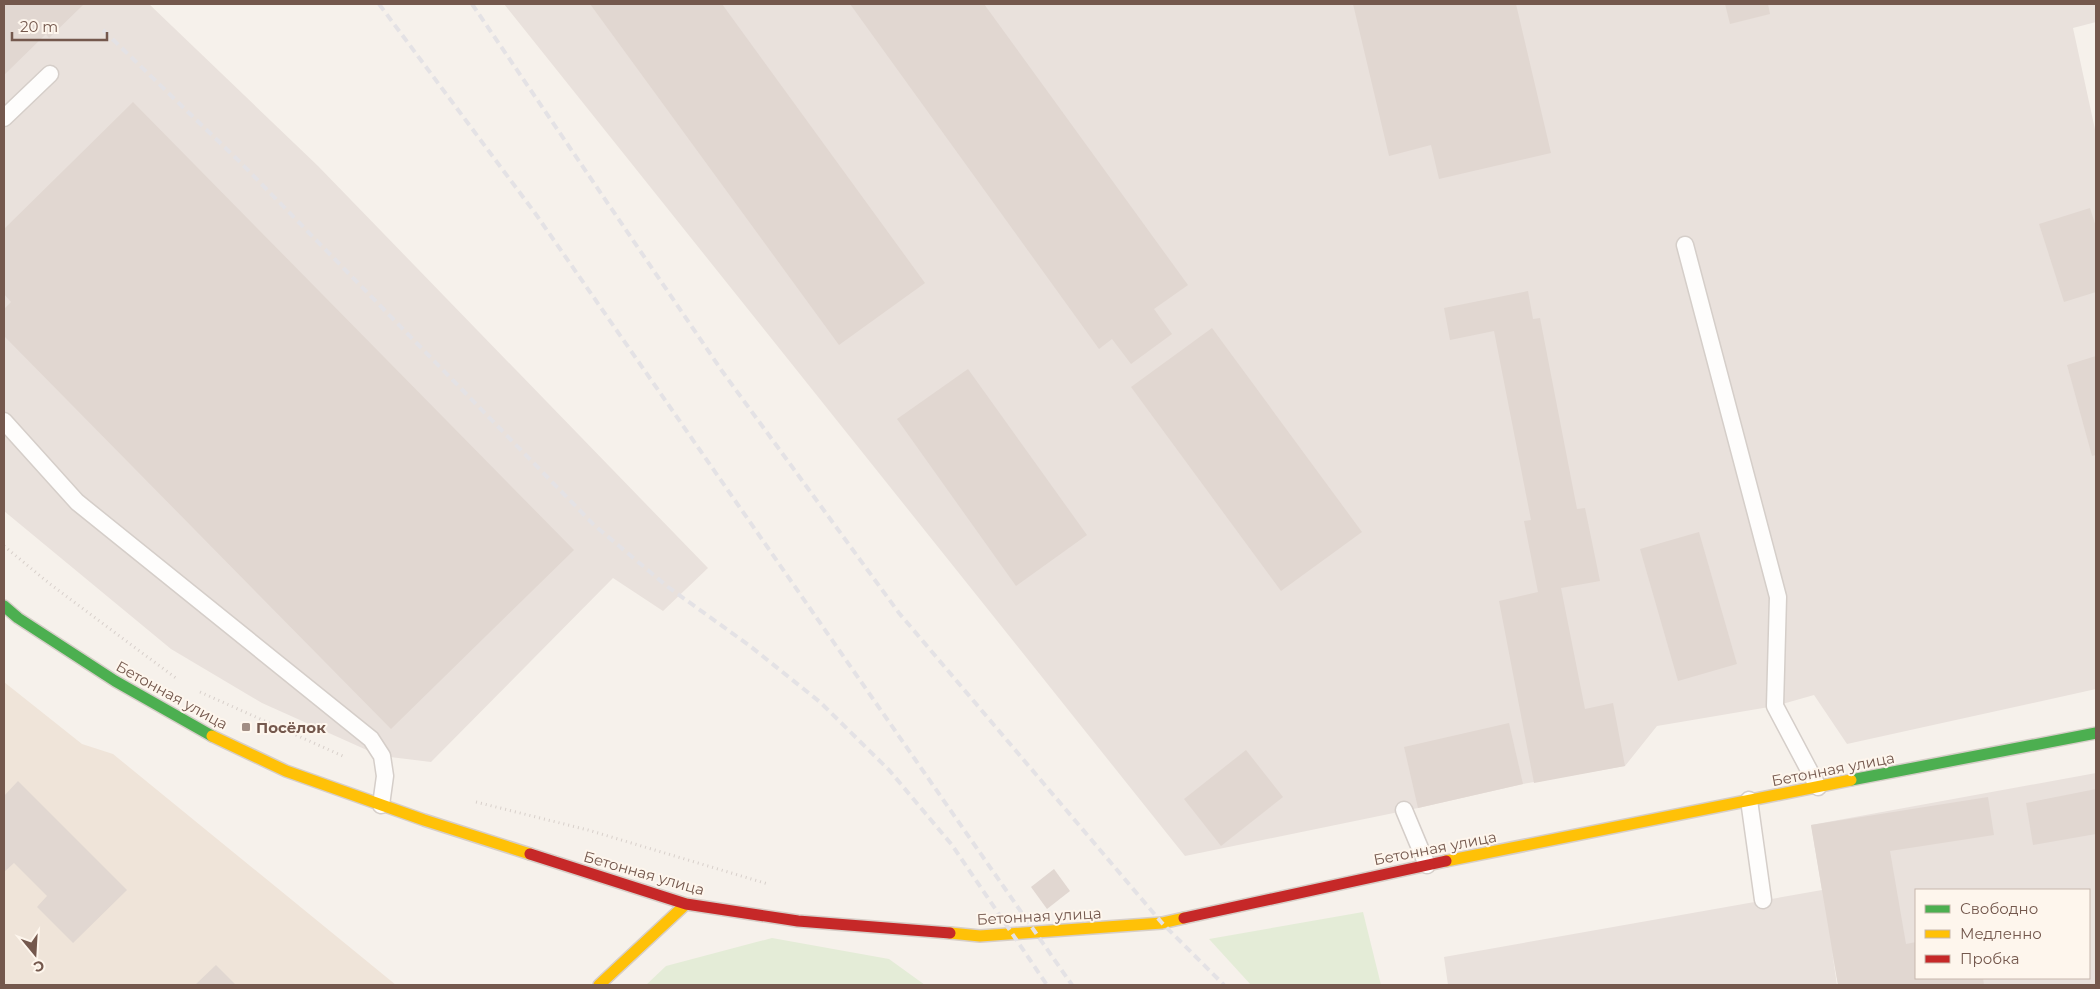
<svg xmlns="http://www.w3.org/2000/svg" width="2100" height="989" font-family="Montserrat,sans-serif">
  <rect width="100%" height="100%" fill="#f6f1eb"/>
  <!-- residential -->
  <path fill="#efe4d9" d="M4,682L82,744L113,754L396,985H4Z"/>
  <!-- industrial -->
  <g fill="#e9e1dc" fill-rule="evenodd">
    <path d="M4,4H149L318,166L708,568L663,611L613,578L431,762L382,756L369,751L262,703L171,649L4,511Z"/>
    <path d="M504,4H2096V22L2073,28L2096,134V689L1847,744L1814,695L1775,706L1657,726L1625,766L1523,784L1418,808L1185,856Z"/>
    <path d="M2096,773V985H1838L1832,951L1837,985H1448L1444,957L1822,890L1811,825ZM1916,890H2089V978H1916Z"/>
  </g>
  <!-- green -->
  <g fill="#e4ecd7">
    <path d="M1363,912L1381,985H1251L1209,939Z"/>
    <path d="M772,938L889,959L925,985H646L666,966Z"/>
  </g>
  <!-- building -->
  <g fill="#e1d7d1">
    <path d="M4,4H84L49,38L46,34L4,75Z"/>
    <path d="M590,4H722L925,283L839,345Z"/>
    <path d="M850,4H984L1188,285L1154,309L1172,334L1131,364L1112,339L1099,349Z"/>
    <path d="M1353,4H1516L1551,153L1439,179L1431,145L1389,156Z"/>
    <path d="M1725,4H1768L1770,14L1730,24Z"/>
    <path d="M133,102L574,550L391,729L4,336V309L11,302L4,294V229Z"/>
    <path d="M2090,208L2096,227V292L2064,302L2039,224Z"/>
    <path d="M1528,291L1533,319L1540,318L1577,509L1585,508L1600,581L1561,588L1585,709L1613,703L1625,766L1534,783L1499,601L1538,592L1524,521L1531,520L1494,331L1450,340L1444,308Z"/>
    <path d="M1212,328L1362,532L1281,591L1131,387Z"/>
    <path d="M2096,356V455L2092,456L2067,365Z"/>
    <path d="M968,369L1087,535L1016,586L897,419Z"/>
    <path d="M1699,532L1737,664L1678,681L1640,549Z"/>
    <path d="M1509,723L1523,784L1418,808L1404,747Z"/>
    <path d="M1246,750L1283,797L1221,846L1184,799Z"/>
    <path d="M18,781L127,890L73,943L37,907L47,896L14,863L4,872V796Z"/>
    <path d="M2096,789V834L2033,845L2026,803Z"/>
    <path d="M1988,797L1994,835L1890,851L1906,944L1916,942V978H1983L1984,985H1838L1811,825Z"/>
    <path d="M1054,869L1070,891L1047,909L1031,887Z"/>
    <path d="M216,965L236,985H195Z"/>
  </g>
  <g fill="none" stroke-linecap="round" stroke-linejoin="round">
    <defs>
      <g id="lane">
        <path d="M4,118L50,74"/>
        <path d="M1685,245L1778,597L1775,706L1818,787"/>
        <path d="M4,421L77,502L371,739L382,756L385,776L381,805"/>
        <path d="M1749,800L1763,900"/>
        <path d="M1404,810L1427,865"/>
      </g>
      <g id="fast">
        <path d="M4,606L18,618L115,681L212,736"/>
        <path d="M1851,780L2096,733"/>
      </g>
      <g id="slow">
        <path d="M212,736L286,771L424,820L530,854"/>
        <path d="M1446,861L1851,780"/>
        <path d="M950,933L980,936L1162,923L1184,918"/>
        <path d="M599,985L686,904"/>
      </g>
      <g id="jam">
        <path d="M530,854L686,904L798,921L950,933"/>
        <path d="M1184,918L1446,861"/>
      </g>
    </defs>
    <!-- lane casing -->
    <use href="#lane" stroke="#d5cec9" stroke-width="19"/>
    <!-- fast casing -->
    <use href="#fast" stroke="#d6cec8" stroke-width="14"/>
    <!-- slow casing -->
    <use href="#slow" stroke="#d6cec8" stroke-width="14"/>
    <!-- jam casing -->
    <use href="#jam" stroke="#d6cec8" stroke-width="14"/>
    <!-- path -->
    <g stroke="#d8d0cb" stroke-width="3" stroke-dasharray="1 4" stroke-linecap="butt">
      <path d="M4,546L50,584L177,679"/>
      <path d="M200,692L345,757"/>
      <path d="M476,802L588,830L768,884"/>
    </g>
    <!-- lane -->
    <use href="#lane" stroke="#fefdfc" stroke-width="16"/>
    <!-- fast -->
    <use href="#fast" stroke="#4caf50" stroke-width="11"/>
    <!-- slow -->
    <use href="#slow" stroke="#ffc107" stroke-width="11"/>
    <!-- jam -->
    <use href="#jam" stroke="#c62828" stroke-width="11"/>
    <!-- rail -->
    <g stroke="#e4e2e5" stroke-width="4" stroke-dasharray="8 5" stroke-linecap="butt">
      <path d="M379,4L535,213L1072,985"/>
      <path d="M472,4L722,371L899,613L1162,923L1224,985"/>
      <path d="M103,30L241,163L594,525L668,587L750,646L820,702L889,770L952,845L1047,985"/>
    </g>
  </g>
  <!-- markers -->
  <rect fill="#a28e84" stroke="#fef6ed" stroke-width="2" x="241" y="722" width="10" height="10" rx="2.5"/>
  <g text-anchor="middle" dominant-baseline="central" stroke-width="4" stroke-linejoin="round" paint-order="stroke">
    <!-- street labels -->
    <g font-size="15" fill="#74584d" stroke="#fef6ed">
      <text transform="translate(172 695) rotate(29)">Бетонная улица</text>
      <text transform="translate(1833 769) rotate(-11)">Бетонная улица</text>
      <text transform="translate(1435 848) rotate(-11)">Бетонная улица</text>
      <text transform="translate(644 873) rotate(16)">Бетонная улица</text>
      <text transform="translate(1039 916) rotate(-3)">Бетонная улица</text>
    </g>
    <!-- poi labels -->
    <g font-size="15" font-weight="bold" fill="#74584d" stroke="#fef6ed" text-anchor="start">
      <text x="256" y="727">Посёлок</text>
    </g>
  </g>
  <!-- border -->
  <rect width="2100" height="989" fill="none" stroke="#74584d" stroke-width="10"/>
  <!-- legend -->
  <rect x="1915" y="889" width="175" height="90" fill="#fef6ed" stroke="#c7b7ad"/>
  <rect x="1925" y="905" width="25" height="8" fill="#4caf50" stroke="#c7b7ad"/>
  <text x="1960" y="914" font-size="15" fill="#74584d">Свободно</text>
  <rect x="1925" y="930" width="25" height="8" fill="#ffc107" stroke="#c7b7ad"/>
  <text x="1960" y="939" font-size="15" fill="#74584d">Медленно</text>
  <rect x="1925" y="955" width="25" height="8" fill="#c62828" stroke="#c7b7ad"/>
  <text x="1960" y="964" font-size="15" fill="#74584d">Пробка</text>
  <!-- north arrow -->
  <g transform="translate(35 954) rotate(162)" stroke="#fef6ed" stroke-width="4" paint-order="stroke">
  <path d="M0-4L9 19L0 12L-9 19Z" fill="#74584d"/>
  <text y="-8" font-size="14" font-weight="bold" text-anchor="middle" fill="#74584d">С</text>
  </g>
  <!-- scale -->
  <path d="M12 32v8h95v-8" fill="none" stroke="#74584d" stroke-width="2.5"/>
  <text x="20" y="32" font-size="15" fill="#74584d" stroke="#fef6ed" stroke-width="4" paint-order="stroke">20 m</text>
</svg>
